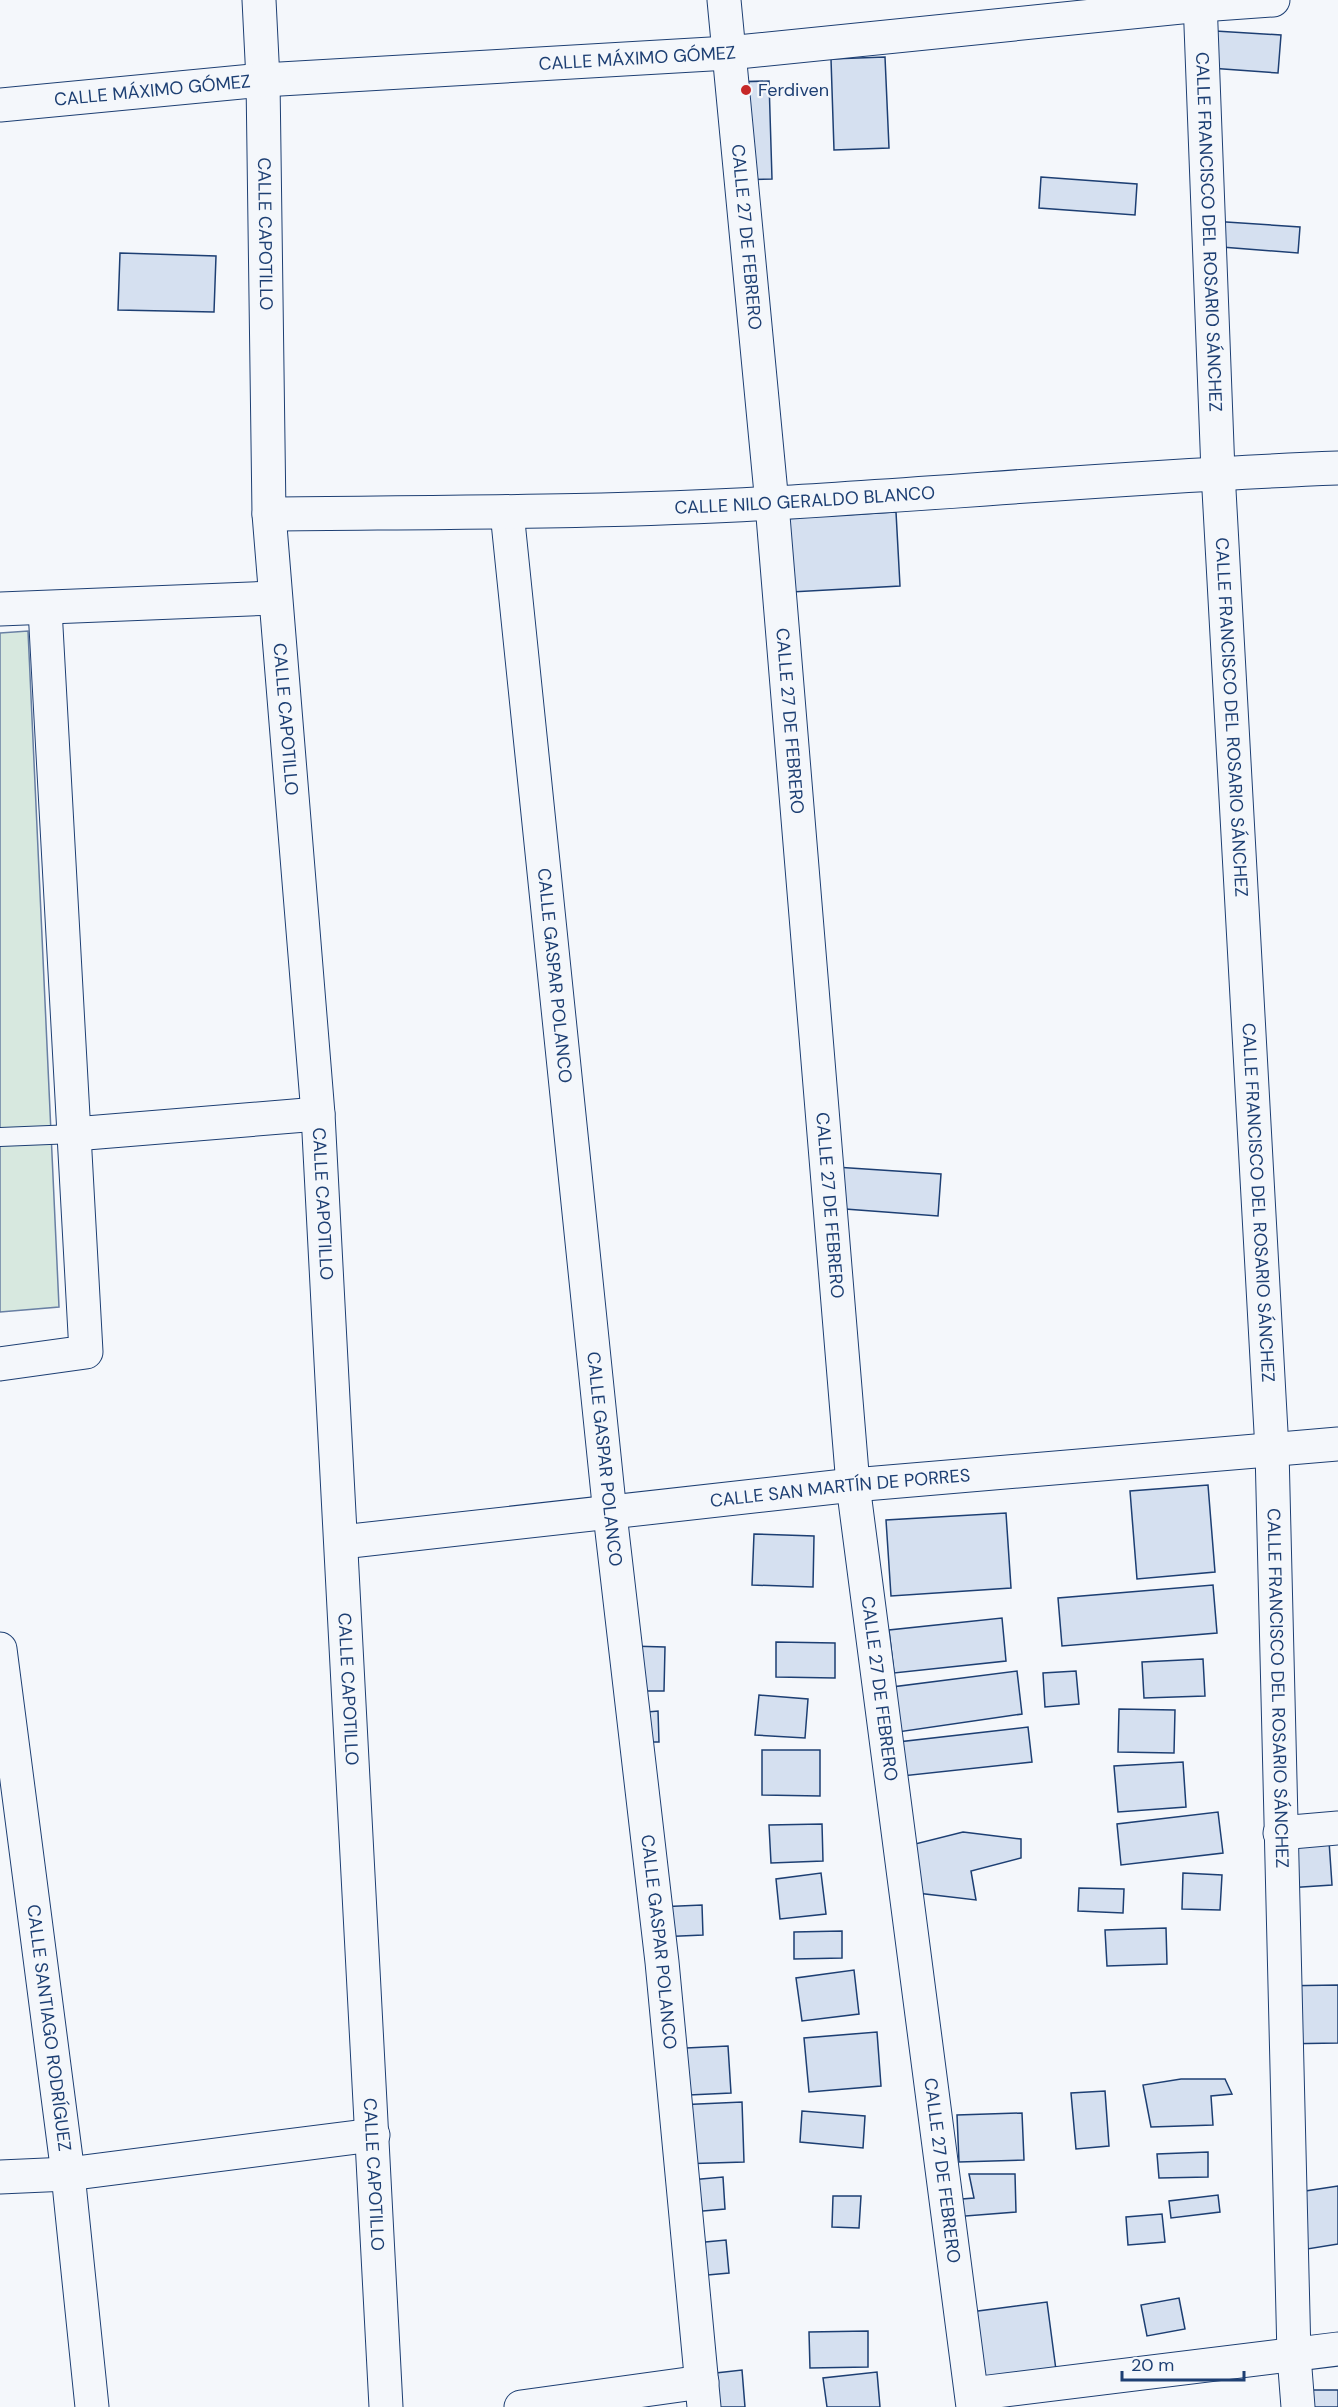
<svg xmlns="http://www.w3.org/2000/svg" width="1338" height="2407" font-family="'DM Sans',sans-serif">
  <rect width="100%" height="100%" fill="#f4f7fb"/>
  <!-- green -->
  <path fill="#d7e8df" stroke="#687fa3" stroke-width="1.5" d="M28,631L59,1307L0,1312V633Z"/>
  <!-- building -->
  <g fill="#d5e0f0" stroke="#1d3f73" stroke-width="1.5">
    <path d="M1199,30L1281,35L1278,73L1196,67Z"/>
    <path d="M885,57L889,148L834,150L831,59Z"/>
    <path d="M769,81L772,179L732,180L729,82Z"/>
    <path d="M1041,177L1137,184L1135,215L1039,208Z"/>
    <path d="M1211,221L1300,227L1298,253L1209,246Z"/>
    <path d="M120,253L216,256L214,312L118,310Z"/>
    <path d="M896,512L900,586L773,593L769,519Z"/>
    <path d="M835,1167L941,1174L938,1216L832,1208Z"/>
    <path d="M1208,1485L1215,1572L1137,1579L1130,1491Z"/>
    <path d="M1006,1513L1011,1588L891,1596L886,1520Z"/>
    <path d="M754,1534L814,1536L813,1587L752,1585Z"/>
    <path d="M1213,1585L1217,1633L1062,1646L1058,1598Z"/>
    <path d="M1002,1618L1006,1661L894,1673L889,1630Z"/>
    <path d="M776,1642L835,1643V1678L776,1677Z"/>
    <path d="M629,1646L665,1647L664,1691H628Z"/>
    <path d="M1203,1659L1205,1696L1144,1698L1142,1662Z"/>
    <path d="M1017,1671L1022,1714L898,1732L892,1687Z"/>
    <path d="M1076,1671L1079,1704L1045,1707L1043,1673Z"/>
    <path d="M759,1695L808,1699L805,1738L755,1735Z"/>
    <path d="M1119,1709L1175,1710L1174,1753L1118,1752Z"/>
    <path d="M658,1711L659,1742H638L636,1713Z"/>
    <path d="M1028,1727L1032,1762L902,1776L898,1742Z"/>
    <path d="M762,1750H820V1796L762,1795Z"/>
    <path d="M1183,1762L1186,1807L1118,1812L1114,1766Z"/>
    <path d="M1218,1812L1223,1853L1121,1865L1117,1824Z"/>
    <path d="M822,1824L823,1861L771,1863L769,1825Z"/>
    <path d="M963,1832L1021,1839V1858L971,1871L976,1900L917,1893L915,1844Z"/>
    <path d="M1329,1841L1332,1885L1272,1889L1269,1845Z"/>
    <path d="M821,1873L826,1914L780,1919L776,1879Z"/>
    <path d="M1183,1873L1222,1875L1220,1910L1182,1909Z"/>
    <path d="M1079,1888L1124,1889L1123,1913L1078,1911Z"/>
    <path d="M702,1905L703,1935L658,1937L657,1907Z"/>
    <path d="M1166,1928L1167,1964L1107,1966L1105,1930Z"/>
    <path d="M842,1931V1958L794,1959V1932Z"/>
    <path d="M854,1970L859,2014L802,2021L796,1978Z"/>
    <path d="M1338,1985V2043L1278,2044L1277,1986Z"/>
    <path d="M877,2032L881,2086L809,2092L804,2038Z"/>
    <path d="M728,2046L731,2093L668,2096L665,2049Z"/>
    <path d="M1181,2079H1225L1232,2094L1211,2096L1213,2125L1151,2127L1143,2085Z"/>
    <path d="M1105,2091L1109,2146L1076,2149L1071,2093Z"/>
    <path d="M742,2102L744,2162L679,2164L677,2105Z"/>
    <path d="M802,2111L865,2116L863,2148L800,2142Z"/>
    <path d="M1022,2113L1024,2160L959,2162L957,2115Z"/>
    <path d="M1208,2152V2177L1159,2178L1157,2154Z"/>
    <path d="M969,2174H1015L1016,2212L953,2217L949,2200L974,2198Z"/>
    <path d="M723,2177L725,2209L692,2212L690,2180Z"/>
    <path d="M1338,2186V2244L1295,2251L1286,2194Z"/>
    <path d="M1218,2195L1220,2212L1171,2218L1169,2201Z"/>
    <path d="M833,2196H861L859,2228L832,2227Z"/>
    <path d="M1162,2214L1165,2242L1128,2245L1126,2217Z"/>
    <path d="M726,2240L729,2273L697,2276L695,2243Z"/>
    <path d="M1179,2298L1185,2329L1147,2336L1141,2305Z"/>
    <path d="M1047,2302L1056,2370L972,2381L963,2313Z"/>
    <path d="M868,2331V2367L810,2368L809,2332Z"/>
    <path d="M742,2370L745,2407H710L707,2374Z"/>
    <path d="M877,2372L880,2407H827L823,2378Z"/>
    <rect x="1300" y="2390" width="38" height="17"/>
  </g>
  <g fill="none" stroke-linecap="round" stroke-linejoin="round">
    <defs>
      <path id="service" d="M0,1137L74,1134"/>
      <g id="minor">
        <path id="s1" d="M259,0L263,80L269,514L318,1114L386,2407"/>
        <path id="s2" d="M724,0L772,504L853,1485L973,2407"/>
        <path id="s3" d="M1200,0L1218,472L1272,1450L1294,2356L1298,2407"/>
        <path id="s4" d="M0,105L263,80L728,53L1201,5L1273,0"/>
        <path id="s5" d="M507,512L610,1514L662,1962L704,2407"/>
        <path id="s6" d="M269,514C437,512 606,513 774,503C962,492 1150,475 1338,468"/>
        <path d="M0,609L275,598"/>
        <path d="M74,1134L318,1114"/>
        <path d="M0,1364L86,1352L45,609"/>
        <path id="s7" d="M342,1542L853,1485L1338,1444"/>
        <path id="s8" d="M0,1649L68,2174L92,2407"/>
        <path d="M1280,1833L1338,1828"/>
        <path d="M0,2177L68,2174L373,2135"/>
        <path d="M972,2394L1338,2349"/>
        <path d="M521,2407L702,2382"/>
      </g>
    </defs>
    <!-- service casing -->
    <use href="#service" stroke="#1d3f73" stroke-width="20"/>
    <!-- minor casing -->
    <use href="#minor" stroke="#1d3f73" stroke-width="35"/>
    <!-- service -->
    <use href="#service" stroke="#f4f7fb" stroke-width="18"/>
    <!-- minor -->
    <use href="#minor" stroke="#f4f7fb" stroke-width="33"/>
  </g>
  <!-- markers -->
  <circle fill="#c62828" stroke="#f4f7fb" stroke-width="2" cx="746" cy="90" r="6"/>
  <g text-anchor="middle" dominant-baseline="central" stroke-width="4.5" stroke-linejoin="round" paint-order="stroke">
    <!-- street labels -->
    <g font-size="18" fill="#1d3f73" stroke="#f4f7fb">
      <text stroke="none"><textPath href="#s4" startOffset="639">CALLE MÁXIMO GÓMEZ</textPath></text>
      <text stroke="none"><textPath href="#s4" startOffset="153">CALLE MÁXIMO GÓMEZ</textPath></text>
      <text stroke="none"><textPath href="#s3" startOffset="232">CALLE FRANCISCO DEL ROSARIO SÁNCHEZ</textPath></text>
      <text stroke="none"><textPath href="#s1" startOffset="234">CALLE CAPOTILLO</textPath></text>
      <text stroke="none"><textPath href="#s2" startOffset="238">CALLE 27 DE FEBRERO</textPath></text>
      <text stroke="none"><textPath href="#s6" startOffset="536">CALLE NILO GERALDO BLANCO</textPath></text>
      <text stroke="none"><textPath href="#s3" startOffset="718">CALLE FRANCISCO DEL ROSARIO SÁNCHEZ</textPath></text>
      <text stroke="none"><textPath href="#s1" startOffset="720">CALLE CAPOTILLO</textPath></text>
      <text stroke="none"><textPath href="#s2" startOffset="724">CALLE 27 DE FEBRERO</textPath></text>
      <text stroke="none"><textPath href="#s5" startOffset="466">CALLE GASPAR POLANCO</textPath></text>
      <text stroke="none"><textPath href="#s1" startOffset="1206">CALLE CAPOTILLO</textPath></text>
      <text stroke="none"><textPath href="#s3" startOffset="1204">CALLE FRANCISCO DEL ROSARIO SÁNCHEZ</textPath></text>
      <text stroke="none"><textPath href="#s2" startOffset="1210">CALLE 27 DE FEBRERO</textPath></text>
      <text stroke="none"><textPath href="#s5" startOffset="952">CALLE GASPAR POLANCO</textPath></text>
      <text stroke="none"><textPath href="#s7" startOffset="501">CALLE SAN MARTÍN DE PORRES</textPath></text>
      <text stroke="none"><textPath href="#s1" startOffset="1692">CALLE CAPOTILLO</textPath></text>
      <text stroke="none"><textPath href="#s2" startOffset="1696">CALLE 27 DE FEBRERO</textPath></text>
      <text stroke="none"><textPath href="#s3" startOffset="1690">CALLE FRANCISCO DEL ROSARIO SÁNCHEZ</textPath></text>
      <text stroke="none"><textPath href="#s5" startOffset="1438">CALLE GASPAR POLANCO</textPath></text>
      <text stroke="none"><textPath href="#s8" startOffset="382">CALLE SANTIAGO RODRÍGUEZ</textPath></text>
      <text stroke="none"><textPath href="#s2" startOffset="2182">CALLE 27 DE FEBRERO</textPath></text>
      <text stroke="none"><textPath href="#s1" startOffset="2178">CALLE CAPOTILLO</textPath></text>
    </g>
    <!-- poi labels -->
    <g font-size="18" fill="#1d3f73" stroke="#f4f7fb" text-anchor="start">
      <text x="758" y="90">Ferdiven</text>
    </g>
  </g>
  <!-- scale -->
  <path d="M1122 2371v9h122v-9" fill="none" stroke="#1d3f73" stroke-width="3"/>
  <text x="1131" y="2371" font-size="18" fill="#1d3f73" stroke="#f4f7fb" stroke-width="4.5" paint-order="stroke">20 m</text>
</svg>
